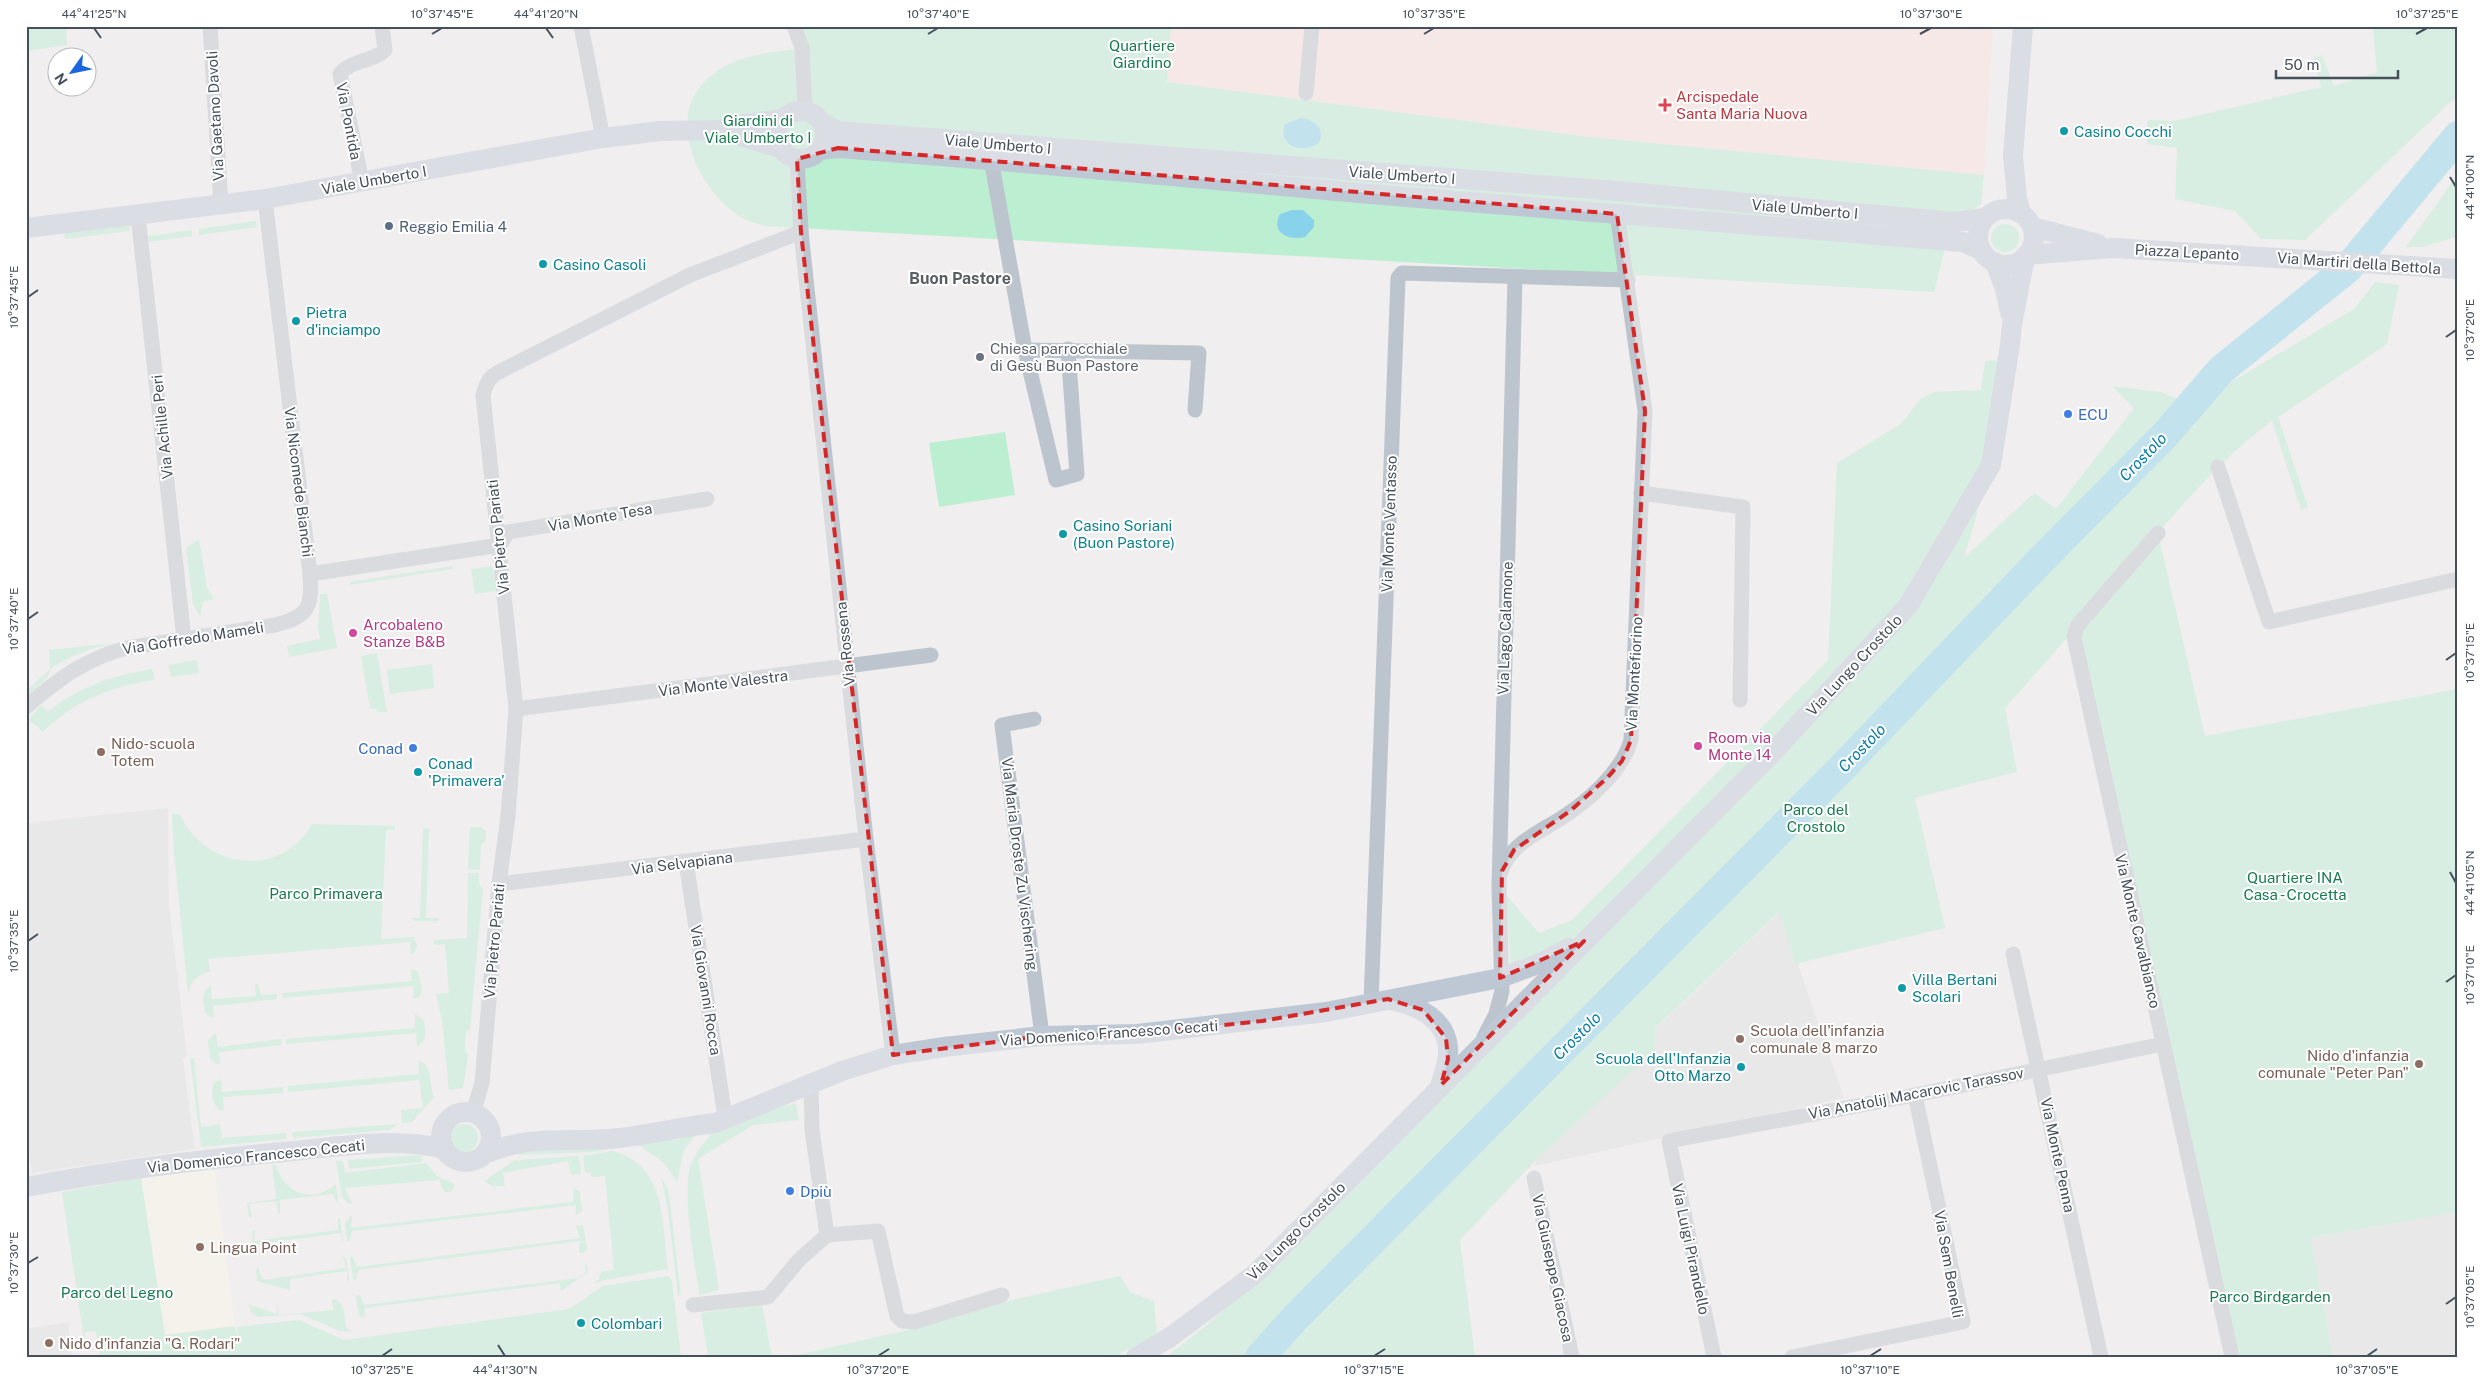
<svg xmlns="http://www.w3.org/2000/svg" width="2484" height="1383" font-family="'Public Sans',sans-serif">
  <rect width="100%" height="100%" fill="#f0eeee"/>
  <!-- commercial -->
  <path fill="#fbf6e7" d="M214,1169L235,1326L165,1335L141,1178Z"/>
  <!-- education -->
  <g fill="#e1dfe0">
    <path d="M168,808L169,904L187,1056L183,1059L195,1149L32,1173L26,1129V823Z"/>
    <path d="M1780,912L1844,1098L1535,1166L1536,1160L1655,1029Z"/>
    <path d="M2458,1212V1357H2333L2311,1238Z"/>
    <path d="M68,1322L73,1357H26V1329Z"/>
  </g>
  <!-- medical -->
  <path fill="#fae1de" d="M1170,26H1993L1984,175L1590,137L1167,82Z"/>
  <!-- green -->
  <g fill="#bceed2">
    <path d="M26,26H66L67,45L26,51Z"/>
    <path d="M799,26H1171L1167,82L1590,137L1984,175L1981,204L1973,209L1945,248L1934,292L764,226C756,223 746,221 739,216C702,192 669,129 699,88C724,55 769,52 806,48Z"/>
    <path d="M2383,26H2458V95L2305,240L2261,239L2235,211L2175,199L2177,148L2147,144V120L2174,121L2321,87L2313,58L2322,55L2334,86L2377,72L2373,29Z"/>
    <path d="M2458,174V236L2423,247H2406Z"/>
    <path d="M256,221L257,227L199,235V229Z"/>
    <path d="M129,224L130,231L65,239L64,232Z"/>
    <circle cx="2005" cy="238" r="14"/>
    <path d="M192,230V236L149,242L148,236Z"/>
    <path d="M2375,282L2399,285L2387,344L2278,417L2308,507L2301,510L2272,421C2228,453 2193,493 2158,533L2205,736L2458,689V1212L2311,1238L2333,1357H2232L2076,628L2005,708L2017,772L1915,798L1945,928L1795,964L1779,912L1655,1028V1050L1536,1160L1460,1240L1475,1357H1166L1208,1324L1252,1283L1578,937L1511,969L1506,895L1539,933L1572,920L1828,660L1837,463L1902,423L1920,399L1935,392L1981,390L1985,361L2008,360L1991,465L1964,558L2034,493L2056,509L2134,408L2112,386L2160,392L2173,397L2200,411L2226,385L2354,309Z"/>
    <path d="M1005,432L1015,495L939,507L929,443Z"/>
    <path d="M199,539L207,587L214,599L203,602L200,616L193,604L186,548Z"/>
    <path d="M452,566L453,569L350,585V582Z"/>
    <path d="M492,566L497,591L475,594L471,569Z"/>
    <path d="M320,594H327L337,648L289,657L287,646L320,639L318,627Z"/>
    <path d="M115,643C91,648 71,655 50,669L48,677L26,697V691L50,669L49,650Z"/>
    <path d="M377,653L387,712H377L376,709L370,708L361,656Z"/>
    <path d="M197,660L199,673L171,677L168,665Z"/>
    <path d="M432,664L434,688L390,694L387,670Z"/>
    <path d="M152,669L155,680C111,686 74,701 43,732L29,720L41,705L48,712C79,686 113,676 152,669Z"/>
    <path d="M172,814H180C198,858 257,877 295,845C301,839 310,832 311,824L395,826V830H386L381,939L413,937L417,945L415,952L411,955L410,942L208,959L210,972C197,974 190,982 188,994L174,852Z"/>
    <path d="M470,827H481L486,831V840L481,845L480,870L468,869Z"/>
    <path d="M423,829H429L426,918H440L437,921H415L411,918H420Z"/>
    <path d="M468,873H479V884L483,889L470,1029L466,1033L465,1051L468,1055L463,1088L449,1090L442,1021L436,994L449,993L445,944L436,945L433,943L435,940L467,938Z"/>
    <path d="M411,969L418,971L422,990L420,996L414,999L413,986L283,998L282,993L412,981Z"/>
    <path d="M258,984L261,995L277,994V999L213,1006L214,1018H212L205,1013C204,1003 200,991 211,986L212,999L256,996L255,985Z"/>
    <path d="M415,1014L424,1020C425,1031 429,1041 417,1046L416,1033L286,1044V1039L415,1028Z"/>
    <path d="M216,1033L218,1047L281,1039L282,1045L219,1052L220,1064H216L210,1058L208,1040Z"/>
    <path d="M192,1057L194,1058L201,1127L220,1124L222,1138L286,1133L287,1139L201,1147L190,1059Z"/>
    <path d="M418,1061C433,1063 429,1086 434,1097L412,1122L402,1123L401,1110L423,1108L419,1080L288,1092V1086L419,1074Z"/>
    <path d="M221,1079L222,1092L283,1087V1093L223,1097L224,1110L221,1111C212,1106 210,1090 215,1082Z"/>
    <path d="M796,1103L799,1120L753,1125L698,1159L719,1290L699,1295C695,1259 683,1206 689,1172C692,1157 706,1137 719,1128C742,1114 770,1109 796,1103Z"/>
    <circle cx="464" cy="1138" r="14"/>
    <path d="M399,1124L389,1130L293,1138L292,1132Z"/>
    <path d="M696,1135L684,1150L677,1182L664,1163L634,1142L674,1140Z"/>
    <path d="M612,1148L594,1152L518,1155V1149Z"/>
    <path d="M613,1151C667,1165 662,1224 668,1269L605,1280L593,1284L599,1279L601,1272L614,1269L605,1176L591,1177V1172L585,1173L583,1156Z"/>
    <path d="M420,1155L424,1160L420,1162L349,1169L348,1160Z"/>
    <path d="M579,1156L581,1174L571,1175L568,1161L503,1173L505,1186H492L484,1181L515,1160Z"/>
    <path d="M336,1161H343L345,1173L426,1163L437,1176L455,1184L451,1192H444L439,1180L345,1188L352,1204H349L342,1197Z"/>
    <path d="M272,1165H276C284,1193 312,1205 336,1184L338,1204L332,1194L280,1200V1214L278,1213L276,1201L249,1204L252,1217H249L247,1203L276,1199Z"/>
    <path d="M661,1177L668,1189L670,1201L681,1295L678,1296L668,1211Z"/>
    <path d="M141,1178L165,1335L235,1326L239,1345L237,1327L299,1320L344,1340L569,1309L603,1286L669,1276L672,1281L681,1357H100L96,1331L85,1332V1346L62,1192Z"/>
    <path d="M574,1188L580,1192L582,1211L575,1216L576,1205L352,1231L349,1242L347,1240L345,1223L350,1217L352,1216L351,1228L573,1202Z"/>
    <path d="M338,1218L340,1219L343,1241L342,1243L341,1233L257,1244L256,1256L253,1254L252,1231H255L254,1241L338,1230Z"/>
    <path d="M583,1225L587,1249L583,1253H579L580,1241L358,1270L356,1280L353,1279L350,1258L352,1256L357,1267L580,1238L576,1226Z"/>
    <path d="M343,1256L346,1258L349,1279L347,1282V1271L290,1279V1290L257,1281L256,1270L258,1268L263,1280L346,1268Z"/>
    <path d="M585,1266H587L588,1272L561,1291L560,1283L365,1308L364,1318L359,1316L356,1297L358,1295H360L364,1305L578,1278L586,1272Z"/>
    <path d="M1120,1276L1130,1292L1154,1301L1157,1334L1114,1357H788L917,1328L1020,1298Z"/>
    <path d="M332,1299C346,1300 344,1317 346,1328L353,1332L340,1331L300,1314L258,1317L252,1313L248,1304L277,1314V1301L279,1315L333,1310Z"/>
    <path d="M762,1305L772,1357H708L701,1313Z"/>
  </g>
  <!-- water -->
  <g fill="#89d2eb">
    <path d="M1301,118C1315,120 1325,128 1319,143C1303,154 1277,147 1285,124Z"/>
    <path d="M1292,210H1303L1314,220V227L1305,237C1289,241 1270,233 1280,214Z"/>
  </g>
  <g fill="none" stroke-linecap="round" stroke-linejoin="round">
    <!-- river -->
    <path stroke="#89d2eb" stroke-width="30" d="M1260,1357L1296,1317L1838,772L2044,557L2165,435L2221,370L2348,268L2458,136"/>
    <!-- street -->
    <g stroke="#bcc4cd" stroke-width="15">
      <path d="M210,26L221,206"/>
      <path d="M581,26L603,138"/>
      <path d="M794,26L802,48L805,111"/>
      <path d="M1306,93L1312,26"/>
      <path d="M797,159L801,232L866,839L893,1055"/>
      <path d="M991,159L1025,350L1056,480L1077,474L1068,349"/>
      <path d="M362,182L340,74C350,60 373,62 385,50L382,26"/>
      <path d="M138,215L184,639"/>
      <path d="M1025,350L1199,353L1195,410"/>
      <path d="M2218,467L2269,622L2458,579"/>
      <path d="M1641,493L1743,507L1740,700"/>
      <path d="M2158,533L2077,626L2074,637L2232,1357"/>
      <path d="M500,545L508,532L707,499"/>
      <path d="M310,574L500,545"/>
      <path d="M26,707C57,680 86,658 127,648L275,625C308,617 313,607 310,574L265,199"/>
      <path d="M516,709L931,655"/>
      <path d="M1034,719L1002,725L1042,1036"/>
      <path d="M686,862L725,1117"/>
      <path d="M1501,872C1509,845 1538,833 1560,819C1587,802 1622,772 1631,740L1645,411L1617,214"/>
      <path d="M499,884L866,839"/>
      <path d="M2013,954L2101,1357"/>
      <path d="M1371,1003L1398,278L1402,273L1628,280"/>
      <path d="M1484,1037L1496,1014L1502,991L1499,886L1515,278"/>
      <path d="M473,1113L482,1083L499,884L508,816L516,709L483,395C486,385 488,378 497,373L690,275L801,232"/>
      <path d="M1534,1178L1572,1357"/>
      <path d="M827,1235L878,1231L897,1316L902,1321L914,1322L1002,1295"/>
      <path d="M693,1305L768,1297L799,1260L827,1235L812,1130L811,1083"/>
      <path d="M1714,1357L1669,1141L1915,1095L2163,1044"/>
      <path d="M1792,1357L1963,1322L1915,1095"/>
    </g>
    <!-- secondary -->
    <g stroke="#bec8d5" stroke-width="20">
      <circle cx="801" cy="135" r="24"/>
      <path d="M821,122L838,131L1606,190L1955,222L1984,218"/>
      <path d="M720,130L780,148"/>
      <path d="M820,150L838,148C1012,161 1185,177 1358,193C1560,211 1762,224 1963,242L1981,250"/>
      <circle cx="2006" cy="237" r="28"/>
      <path d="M2021,213L2017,198L2013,156L2023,26"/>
      <path d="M2032,227L2098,244"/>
      <path d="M26,228L265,199L603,138L660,131L720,130L738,125L782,119"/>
      <path d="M2026,255L2114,248L2458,269"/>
      <path d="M1995,262L2005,289L2010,313"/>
      <path d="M1394,1001C1418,1006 1446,1019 1448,1048C1449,1060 1444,1072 1441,1083"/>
      <circle cx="466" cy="1137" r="25"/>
      <path d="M484,1154C528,1135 563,1142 609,1139C645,1136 679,1127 715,1123L842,1071L893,1055L944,1047L1042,1036L1137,1034L1326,1012L1500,978L1538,964L1569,948"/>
      <path d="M26,1187C115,1170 204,1159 294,1151C343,1146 396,1137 445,1149"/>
      <path d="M1136,1357L1169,1338L1255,1274L1776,749L1908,606L1991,465L2010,345L2012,324L2025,257"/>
    </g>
  </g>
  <!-- marked area -->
  <path d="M0 0H2484V1383H0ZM838,148L1617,214L1645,411L1631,740L1622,761L1607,778L1570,811L1514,850L1502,871L1500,978L1584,941L1441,1085L1448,1059L1446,1038L1423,1010L1388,999L1262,1021L1137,1034L1042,1036L893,1055L801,232L797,159Z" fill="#f0eeee" fill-opacity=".55" fill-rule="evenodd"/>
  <path fill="none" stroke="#d62828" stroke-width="4" stroke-dasharray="10 6" stroke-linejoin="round" d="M838,148L1617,214L1645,411L1631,740L1622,761L1607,778L1570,811L1514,850L1502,871L1500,978L1584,941L1441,1085L1448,1059L1446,1038L1423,1010L1388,999L1262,1021L1137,1034L1042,1036L893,1055L801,232L797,159Z"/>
  <!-- ticks -->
  <path fill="none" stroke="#46505b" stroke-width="2" d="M94,28L101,38M546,28L553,38M432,34L442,28M928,34L938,28M1424,34L1434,28M1920,34L1931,28M2416,34L2427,28M2450,177L2456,187M28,297L38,290M2446,337L2456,330M28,619L38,612M2446,660L2456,653M2450,872L2456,883M28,941L38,934M2446,982L2456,975M28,1263L38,1257M2446,1304L2456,1297M498,1345L505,1356M382,1356L392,1349M878,1356L889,1349M1374,1356L1385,1349M1870,1356L1881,1349M2367,1356L2377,1349"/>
  <!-- markers -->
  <path fill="#e0444e" stroke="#fff" stroke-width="2" d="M1662.5 97.5h5v5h5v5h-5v5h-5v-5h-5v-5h5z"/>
  <g fill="#0f9aa8" stroke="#fff" stroke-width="2">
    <circle cx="2064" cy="131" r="5"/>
    <circle cx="543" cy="264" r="5"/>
    <circle cx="296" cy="321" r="5"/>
    <circle cx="1063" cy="534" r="5"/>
    <circle cx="418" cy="772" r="5"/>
    <circle cx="1902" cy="988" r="5"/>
    <circle cx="1741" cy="1067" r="5"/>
    <circle cx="581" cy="1323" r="5"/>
  </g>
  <circle fill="#5c6f8a" stroke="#fff" stroke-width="2" cx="389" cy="226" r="5"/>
  <circle fill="#6b7280" stroke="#fff" stroke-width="2" cx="980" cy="357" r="5"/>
  <g fill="#3f7fe0" stroke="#fff" stroke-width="2">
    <circle cx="2068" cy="414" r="5"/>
    <circle cx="413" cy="748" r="5"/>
    <circle cx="790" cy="1191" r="5"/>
  </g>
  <g fill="#d1479c" stroke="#fff" stroke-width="2">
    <circle cx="353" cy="633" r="5"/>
    <circle cx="1698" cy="746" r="5"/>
  </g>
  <g fill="#8d6e63" stroke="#fff" stroke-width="2">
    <circle cx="101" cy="752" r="5"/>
    <circle cx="1740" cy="1039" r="5"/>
    <circle cx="2419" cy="1064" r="5"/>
    <circle cx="200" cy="1247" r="5"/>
    <circle cx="49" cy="1343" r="5"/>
  </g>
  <g text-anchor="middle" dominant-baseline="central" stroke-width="4" stroke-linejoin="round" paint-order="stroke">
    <!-- park labels -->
    <g font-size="15" fill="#187b4e" stroke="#fff">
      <text x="1142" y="45">Quartiere<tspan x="1142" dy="17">Giardino</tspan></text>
      <text x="758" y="120">Giardini di<tspan x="758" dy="17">Viale Umberto I</tspan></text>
      <text x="1816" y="809">Parco del<tspan x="1816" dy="17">Crostolo</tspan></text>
      <text x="2295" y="877">Quartiere INA<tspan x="2295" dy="17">Casa - Crocetta</tspan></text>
      <text x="326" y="893">Parco Primavera</text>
      <text x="117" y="1292">Parco del Legno</text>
      <text x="2270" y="1296">Parco Birdgarden</text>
    </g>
    <!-- health labels -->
    <g font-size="15" fill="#be3a42" stroke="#fff" text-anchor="start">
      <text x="1676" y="96">Arcispedale<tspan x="1676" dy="17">Santa Maria Nuova</tspan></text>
    </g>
    <!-- street labels -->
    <g font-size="15" fill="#46505b" stroke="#fff">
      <text transform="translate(215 116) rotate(-93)">Via Gaetano Davoli</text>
      <text transform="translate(349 121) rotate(79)">Via Pontida</text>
      <text transform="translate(998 144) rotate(5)">Viale Umberto I</text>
      <text transform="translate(1402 175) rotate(4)">Viale Umberto I</text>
      <text transform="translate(374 180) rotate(-10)">Viale Umberto I</text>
      <text transform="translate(1805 209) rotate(5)">Viale Umberto I</text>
      <text transform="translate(2187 252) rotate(3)">Piazza Lepanto</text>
      <text transform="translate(2359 263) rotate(4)">Via Martiri della Bettola</text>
      <text transform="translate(162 427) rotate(-96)">Via Achille Peri</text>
      <text transform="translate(299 482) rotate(83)">Via Nicomede Bianchi</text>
      <text transform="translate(600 517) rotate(-10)">Via Monte Tesa</text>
      <text transform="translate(1389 524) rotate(-88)">Via Monte Ventasso</text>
      <text transform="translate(498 537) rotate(-96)">Via Pietro Pariati</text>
      <text transform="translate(1505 628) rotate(-88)">Via Lago Calamone</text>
      <text transform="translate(193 638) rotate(-9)">Via Goffredo Mameli</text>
      <text transform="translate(845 644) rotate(-96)">Via Rossena</text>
      <text transform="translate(1854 665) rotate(-47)">Via Lungo Crostolo</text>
      <text transform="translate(1634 674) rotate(-87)">Via Montefiorino</text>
      <text transform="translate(723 683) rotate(-7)">Via Monte Valestra</text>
      <text transform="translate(682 863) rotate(-7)">Via Selvapiana</text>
      <text transform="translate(1020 864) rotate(83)">Via Maria Droste Zu Vischering</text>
      <text transform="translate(2138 931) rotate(77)">Via Monte Cavalbianco</text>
      <text transform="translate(494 941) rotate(-85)">Via Pietro Pariati</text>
      <text transform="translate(706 990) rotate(81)">Via Giovanni Rocca</text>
      <text transform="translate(1109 1033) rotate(-4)">Via Domenico Francesco Cecati</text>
      <text transform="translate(1916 1093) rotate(-11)">Via Anatolij Macarovic Tarassov</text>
      <text transform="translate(2058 1155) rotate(78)">Via Monte Penna</text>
      <text transform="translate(256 1156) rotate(-6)">Via Domenico Francesco Cecati</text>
      <text transform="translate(1296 1231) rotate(-45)">Via Lungo Crostolo</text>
      <text transform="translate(1691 1249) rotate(78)">Via Luigi Pirandello</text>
      <text transform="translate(1949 1264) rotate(80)">Via Sem Benelli</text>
      <text transform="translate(1553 1268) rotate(78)">Via Giuseppe Giacosa</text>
    </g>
    <!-- culture labels -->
    <g font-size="15" fill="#0d838f" stroke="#fff" text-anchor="start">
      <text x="2074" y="131">Casino Cocchi</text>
      <text x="553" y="264">Casino Casoli</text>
      <text x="306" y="312">Pietra<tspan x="306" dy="17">d'inciampo</tspan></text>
      <text x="1073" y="525">Casino Soriani<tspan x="1073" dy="17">(Buon Pastore)</tspan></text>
      <text x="428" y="763">Conad<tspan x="428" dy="17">'Primavera'</tspan></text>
      <text x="1912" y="979">Villa Bertani<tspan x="1912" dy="17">Scolari</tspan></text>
      <text x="1731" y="1058" text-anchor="end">Scuola dell'Infanzia<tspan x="1731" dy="17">Otto Marzo</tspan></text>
      <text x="591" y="1323">Colombari</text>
    </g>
    <!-- service labels -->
    <g font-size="15" fill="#4e5e75" stroke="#fff" text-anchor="start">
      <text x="399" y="226">Reggio Emilia 4</text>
    </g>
    <!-- worship labels -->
    <g font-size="15" fill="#5b616d" stroke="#fff" text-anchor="start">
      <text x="990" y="348">Chiesa parrocchiale<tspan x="990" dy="17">di Gesù Buon Pastore</tspan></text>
    </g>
    <!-- shop labels -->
    <g font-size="15" fill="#366cbe" stroke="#fff" text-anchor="start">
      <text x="2078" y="414">ECU</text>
      <text x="403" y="748" text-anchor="end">Conad</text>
      <text x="800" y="1191">Dpiù</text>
    </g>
    <!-- hotel labels -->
    <g font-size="15" fill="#b23c85" stroke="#fff" text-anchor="start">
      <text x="363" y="624">Arcobaleno<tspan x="363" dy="17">Stanze B&amp;B</tspan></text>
      <text x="1708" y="737">Room via<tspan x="1708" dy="17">Monte 14</tspan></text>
    </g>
    <!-- education labels -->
    <g font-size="15" fill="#785e54" stroke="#fff" text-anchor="start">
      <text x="111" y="743">Nido-scuola<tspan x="111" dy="17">Totem</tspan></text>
      <text x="1750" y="1030">Scuola dell'infanzia<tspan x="1750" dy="17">comunale 8 marzo</tspan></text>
      <text x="2409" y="1055" text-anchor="end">Nido d'infanzia<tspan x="2409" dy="17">comunale "Peter Pan"</tspan></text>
      <text x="210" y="1247">Lingua Point</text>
      <text x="59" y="1343">Nido d'infanzia "G. Rodari"</text>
    </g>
    <!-- neighbourhood labels -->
    <g font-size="16" font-weight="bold" fill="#5a5e63" stroke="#fff">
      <text x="960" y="278">Buon Pastore</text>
    </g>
    <!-- water labels -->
    <g font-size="16" font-style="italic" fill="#0d7fa7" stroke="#fff">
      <text transform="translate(2143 457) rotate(-46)">Crostolo</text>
      <text transform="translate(1862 748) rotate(-46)">Crostolo</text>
      <text transform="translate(1577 1036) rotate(-45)">Crostolo</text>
    </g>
  </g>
  <!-- border -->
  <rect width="2484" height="1383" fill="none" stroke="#ffffff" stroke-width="55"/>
  <!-- north arrow -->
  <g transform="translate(72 72) rotate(237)"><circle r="24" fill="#ffffff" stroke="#b5b9bd"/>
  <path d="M0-4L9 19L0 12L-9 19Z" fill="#1a66de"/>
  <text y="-8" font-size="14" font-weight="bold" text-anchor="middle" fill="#46505b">N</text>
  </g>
  <!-- scale -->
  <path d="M2276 70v8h122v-8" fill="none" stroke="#46505b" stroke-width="2.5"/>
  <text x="2284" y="70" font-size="15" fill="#46505b" stroke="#ffffff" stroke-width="4" paint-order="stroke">50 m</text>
  <rect x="28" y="28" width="2428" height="1328" fill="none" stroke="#46505b" stroke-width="2"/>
  <g font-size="12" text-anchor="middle" fill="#46505b">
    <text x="94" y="18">44°41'25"N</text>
    <text x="442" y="18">10°37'45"E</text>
    <text x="546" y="18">44°41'20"N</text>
    <text x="938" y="18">10°37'40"E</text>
    <text x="1434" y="18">10°37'35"E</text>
    <text x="1931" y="18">10°37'30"E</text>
    <text x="2427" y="18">10°37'25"E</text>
    <text transform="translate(2470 187) rotate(-90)" y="4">44°41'00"N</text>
    <text transform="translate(14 297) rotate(-90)" y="4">10°37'45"E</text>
    <text transform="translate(2470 330) rotate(-90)" y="4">10°37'20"E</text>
    <text transform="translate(14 619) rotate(-90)" y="4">10°37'40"E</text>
    <text transform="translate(2470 653) rotate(-90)" y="4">10°37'15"E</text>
    <text transform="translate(2470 883) rotate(-90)" y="4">44°41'05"N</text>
    <text transform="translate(14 941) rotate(-90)" y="4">10°37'35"E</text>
    <text transform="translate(2470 975) rotate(-90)" y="4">10°37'10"E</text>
    <text transform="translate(14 1263) rotate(-90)" y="4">10°37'30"E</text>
    <text transform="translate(2470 1297) rotate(-90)" y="4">10°37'05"E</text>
    <text x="382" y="1374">10°37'25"E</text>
    <text x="505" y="1374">44°41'30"N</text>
    <text x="878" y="1374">10°37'20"E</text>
    <text x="1374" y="1374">10°37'15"E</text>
    <text x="1870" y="1374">10°37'10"E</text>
    <text x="2367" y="1374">10°37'05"E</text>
  </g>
</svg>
